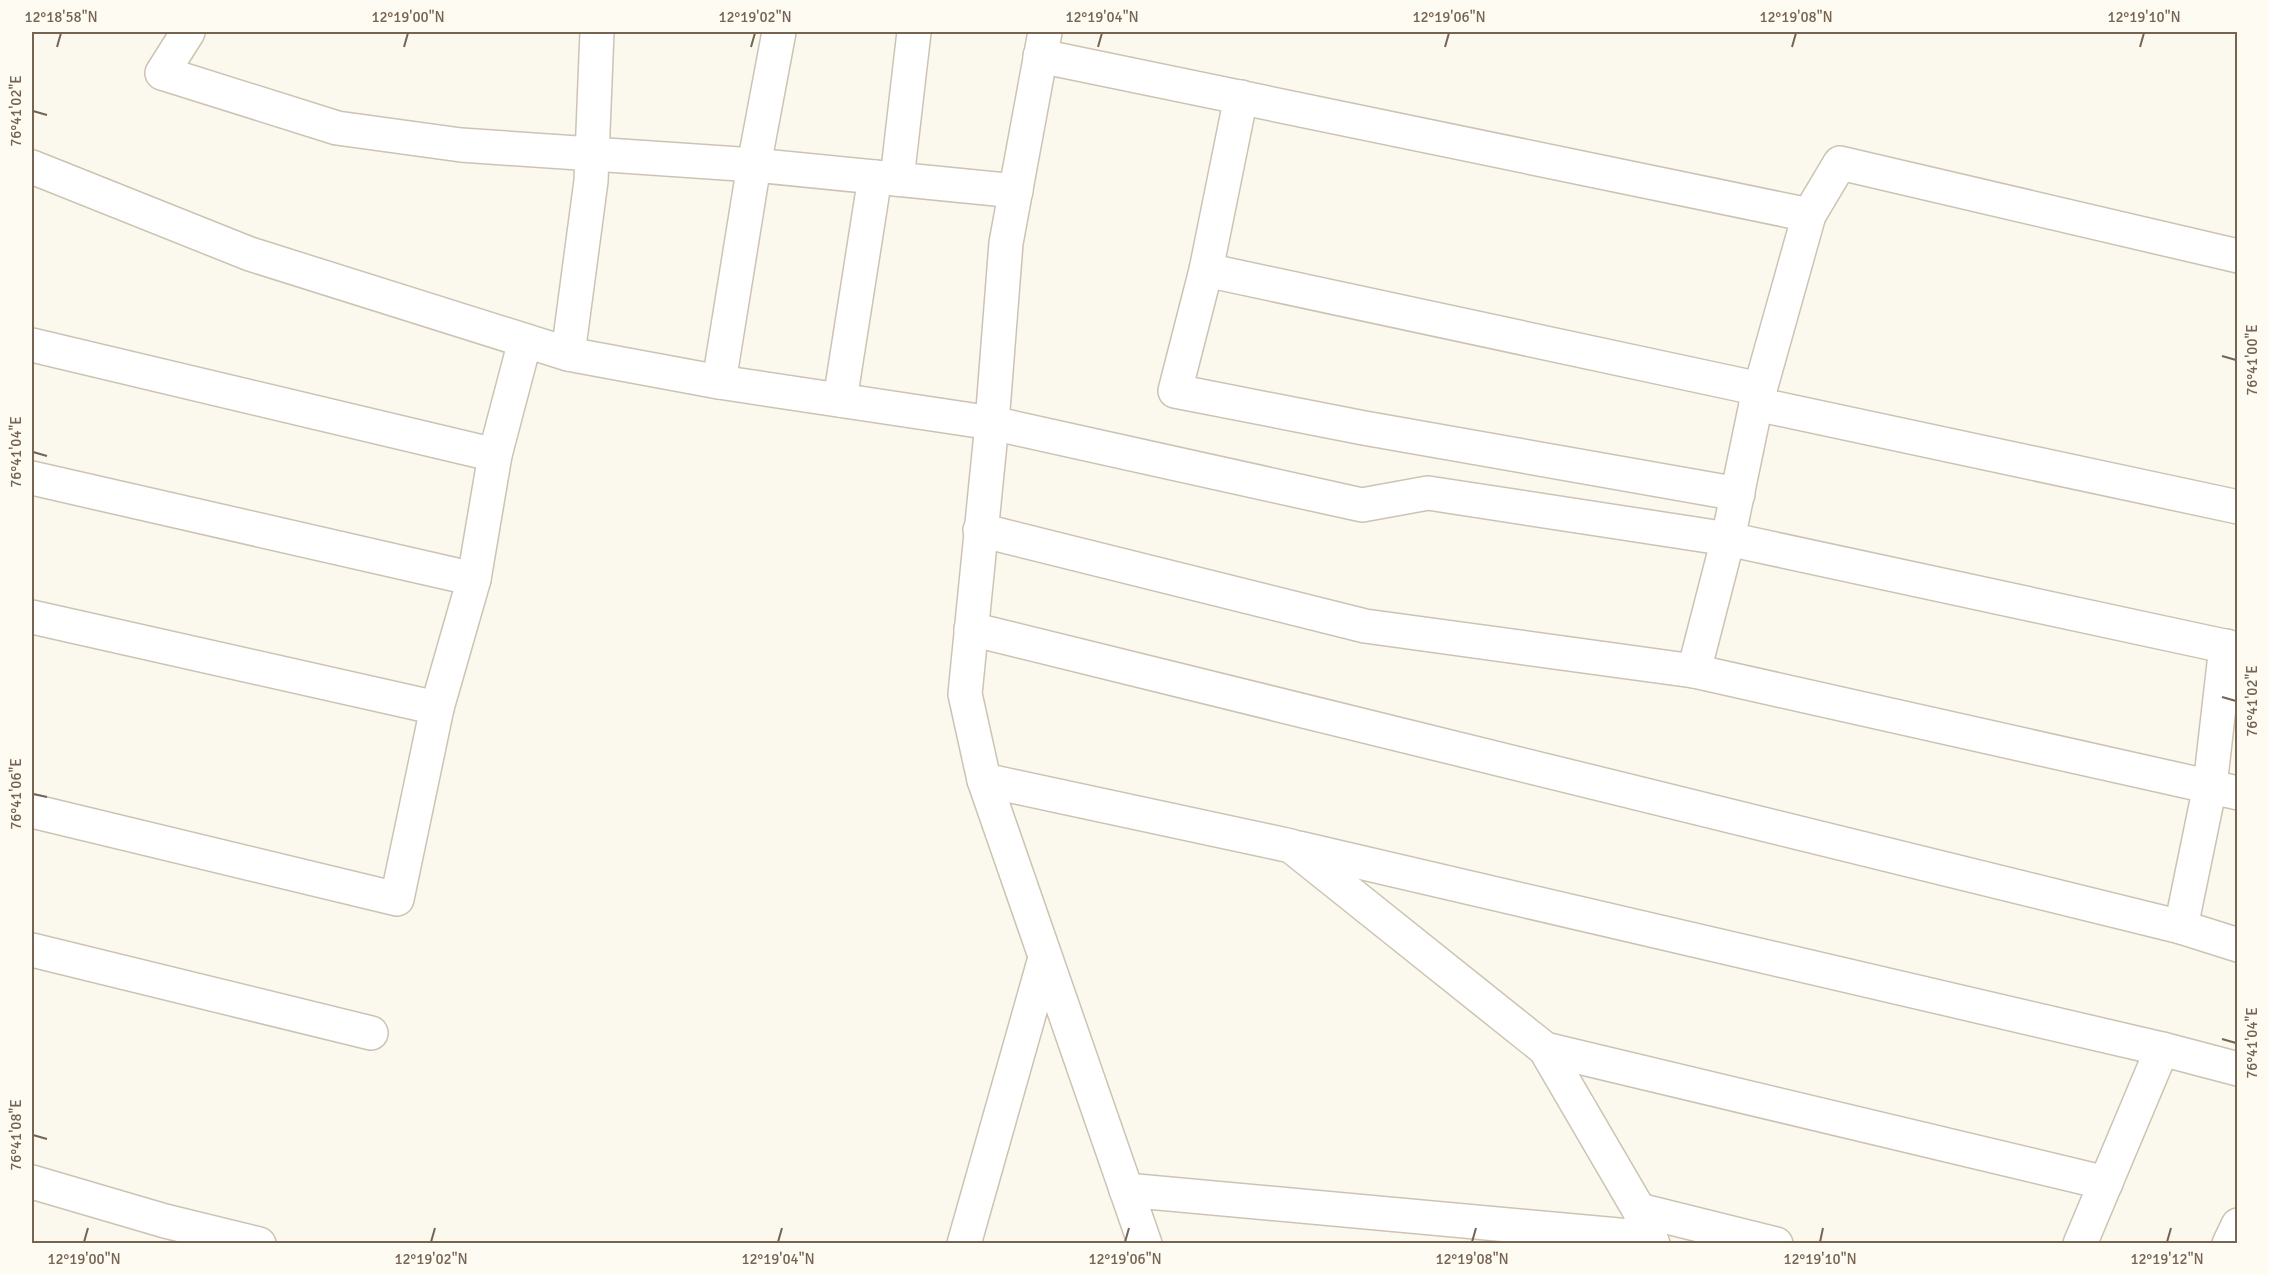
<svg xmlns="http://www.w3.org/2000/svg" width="2269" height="1275" font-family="Signika,sans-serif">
  <rect width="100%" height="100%" fill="#fbf8ed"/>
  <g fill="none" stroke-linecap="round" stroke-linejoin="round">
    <defs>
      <g id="minor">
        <path d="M188,32L162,73L337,128L461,145L754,165L1016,191"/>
        <path d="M1045,32L1006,243L992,423L965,694L984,780L1291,846L1545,1049L1639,1210L1653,1244"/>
        <path d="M1040,56L1809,215"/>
        <path d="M1241,97L1206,270L1175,391L1364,428L1738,494"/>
        <path d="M32,167L250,254L568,354L719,382L992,423L1362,505L1428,493L1728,539L2238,649"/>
        <path d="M897,179L914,32"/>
        <path d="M1206,270L1760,389"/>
        <path d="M32,345L495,455"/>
        <path d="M568,354L591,181L597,32"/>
        <path d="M719,382L754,165L779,32"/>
        <path d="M840,400L875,177"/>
        <path d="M1756,404L2238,507"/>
        <path d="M32,478L474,579"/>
        <path d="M980,530L1365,626L1694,671L2238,793"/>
        <path d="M32,617L437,708"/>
        <path d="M971,629L2181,927L2238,945"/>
        <path d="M1694,671L1728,539L1756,404L1809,215L1840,163L2238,256"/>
        <path d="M984,780L1145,1244"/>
        <path d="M32,811L397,899L437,708L474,579L495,455L525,341"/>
        <path d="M1299,848L2162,1049L2238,1069"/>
        <path d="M2181,927L2210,786L2226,646"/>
        <path d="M32,950L371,1033"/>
        <path d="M1545,1049L2106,1183"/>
        <path d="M32,1182L165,1221L259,1244"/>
        <path d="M1126,1190L1651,1238"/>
        <path d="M1639,1210L1776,1244"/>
        <path d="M964,1244L1045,958"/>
        <path d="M2080,1244L2162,1049"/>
        <path d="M2229,1244L2238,1225"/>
      </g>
    </defs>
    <!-- minor casing -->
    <use href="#minor" stroke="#cdc3b3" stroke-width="36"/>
    <!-- minor -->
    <use href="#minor" stroke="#fff" stroke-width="33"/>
  </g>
  <!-- ticks -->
  <path fill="none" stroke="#756451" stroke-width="2" d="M57,47L61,33M404,47L408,33M751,47L755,33M1098,47L1102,33M1445,47L1449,33M1792,47L1796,33M2140,47L2144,33M33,111L47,115M2222,356L2236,360M33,452L47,456M2222,697L2236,701M33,794L47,797M2222,1039L2236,1043M33,1135L47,1139M84,1242L88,1228M431,1242L435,1228M778,1242L782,1228M1125,1242L1129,1228M1472,1242L1476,1228M1820,1242L1823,1228M2167,1242L2171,1228"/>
  <!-- border -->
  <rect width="2269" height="1275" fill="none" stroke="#fefbf3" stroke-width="66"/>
  <rect x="33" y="33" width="2203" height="1209" fill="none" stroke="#756451" stroke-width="2"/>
  <g font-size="15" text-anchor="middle" fill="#756451">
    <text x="61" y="22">12°18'58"N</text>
    <text x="408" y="22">12°19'00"N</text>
    <text x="755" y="22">12°19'02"N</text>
    <text x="1102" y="22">12°19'04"N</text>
    <text x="1449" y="22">12°19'06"N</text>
    <text x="1796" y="22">12°19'08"N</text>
    <text x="2144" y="22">12°19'10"N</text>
    <text transform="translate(16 111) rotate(-90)" y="5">76°41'02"E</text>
    <text transform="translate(2252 360) rotate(-90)" y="5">76°41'00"E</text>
    <text transform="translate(16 452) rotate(-90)" y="5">76°41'04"E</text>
    <text transform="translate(2252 701) rotate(-90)" y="5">76°41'02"E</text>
    <text transform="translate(16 794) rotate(-90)" y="5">76°41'06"E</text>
    <text transform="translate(2252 1043) rotate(-90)" y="5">76°41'04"E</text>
    <text transform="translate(16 1135) rotate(-90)" y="5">76°41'08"E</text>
    <text x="84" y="1264">12°19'00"N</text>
    <text x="431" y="1264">12°19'02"N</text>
    <text x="778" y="1264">12°19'04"N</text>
    <text x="1125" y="1264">12°19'06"N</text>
    <text x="1472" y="1264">12°19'08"N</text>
    <text x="1820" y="1264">12°19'10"N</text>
    <text x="2167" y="1264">12°19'12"N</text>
  </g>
</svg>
